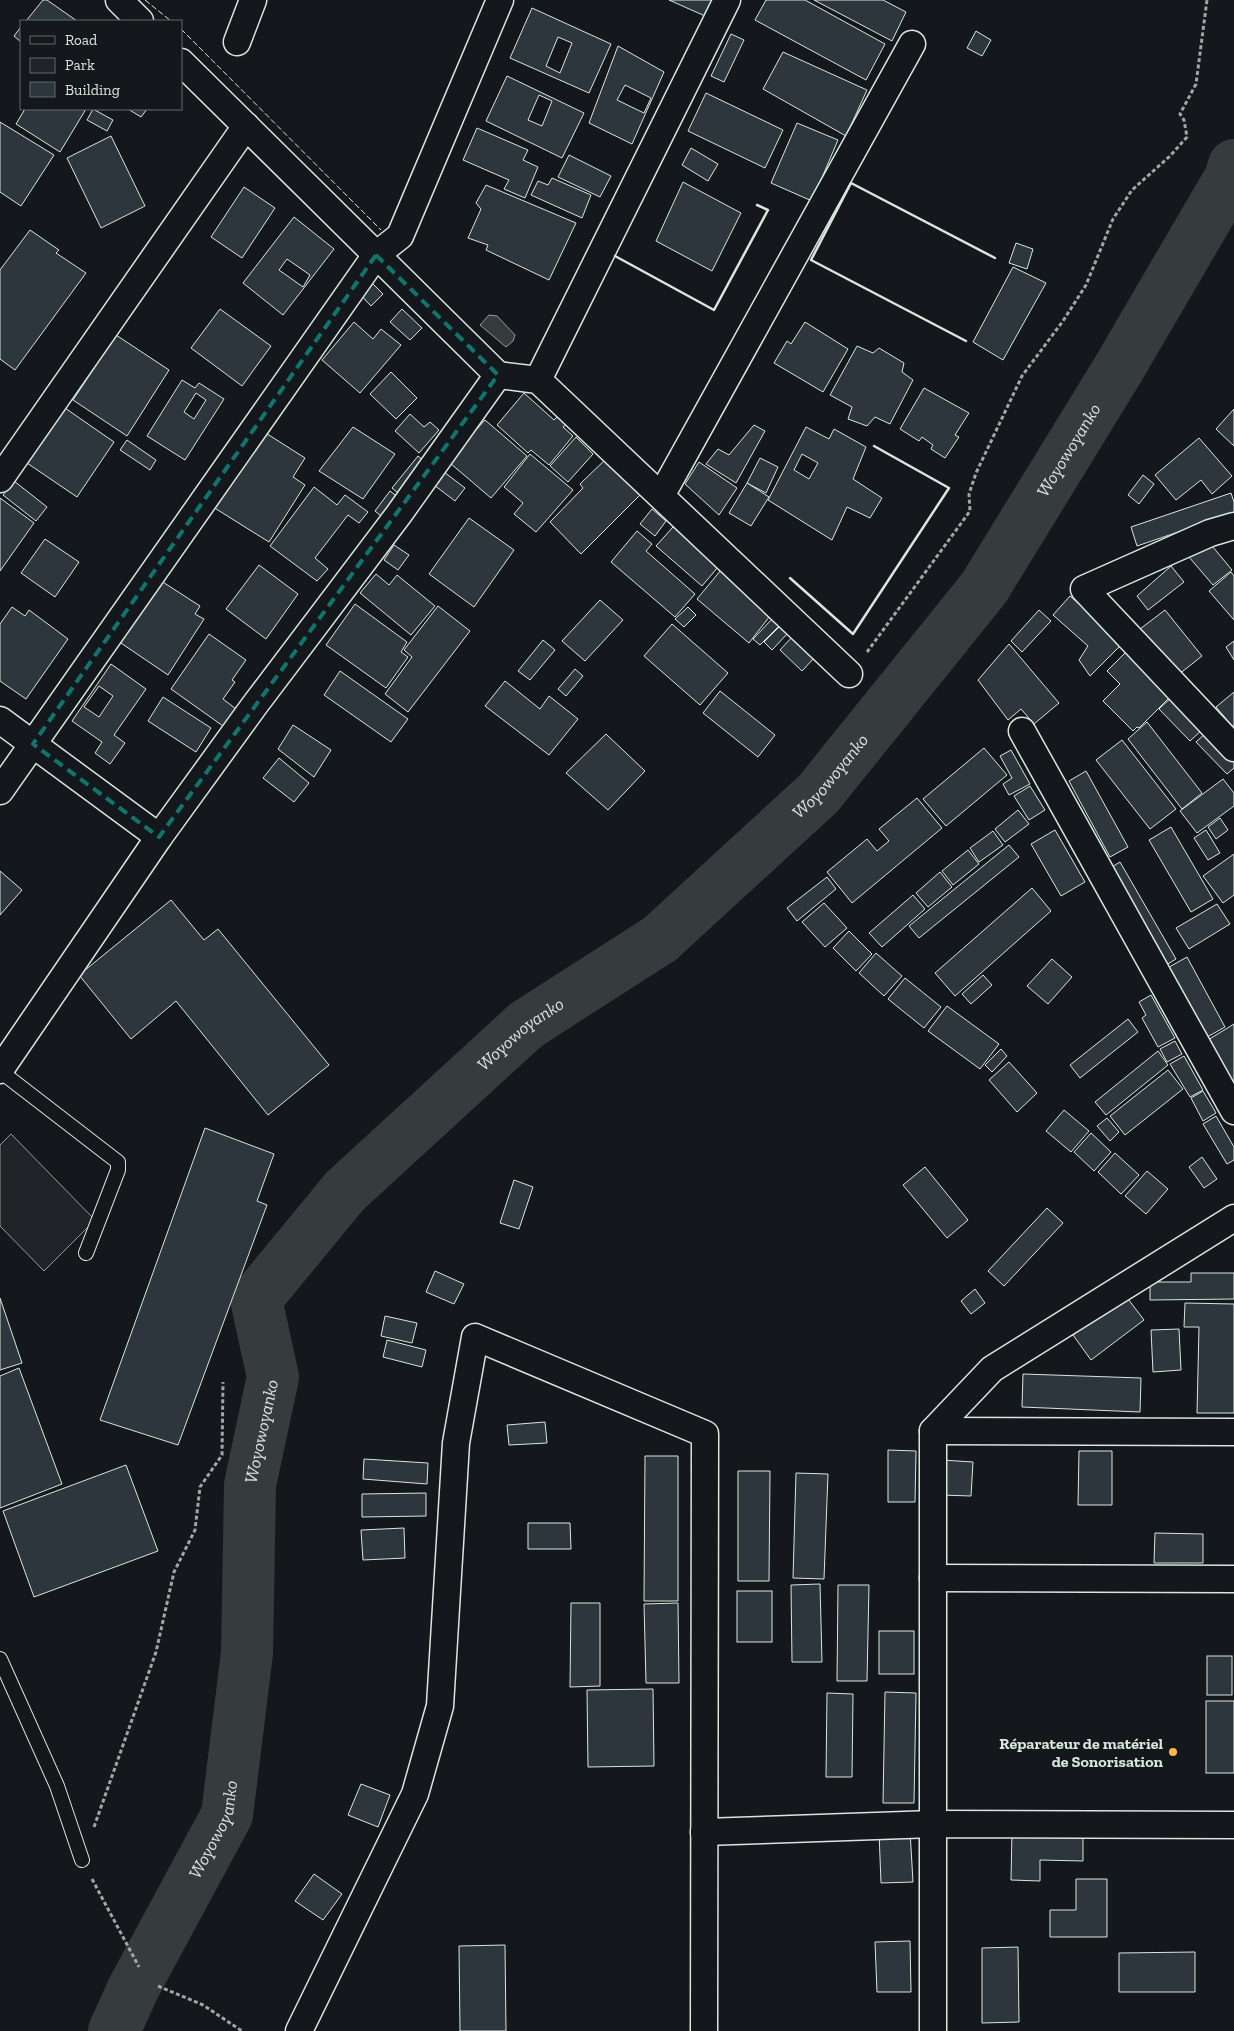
<svg xmlns="http://www.w3.org/2000/svg" width="1234" height="2031" font-family="'Zilla Slab',serif">
  <rect width="100%" height="100%" fill="#14181c"/>
  <!-- green -->
  <path fill="#202428" stroke="#939e99" d="M11,1134L95,1220L44,1271L0,1226V1145Z"/>
  <!-- water -->
  <path fill="#363b3e" stroke="#939e99" d="M489,315L497,316L515,335L513,341L506,347L480,325Z"/>
  <g fill="none" stroke-linecap="round" stroke-linejoin="round">
    <!-- river -->
    <path stroke="#363b3e" stroke-width="52" id="s1" d="M114,2031L133,1989L227,1815L247,1653L250,1485L273,1377L256,1299L345,1191L526,1025L660,939L818,794L984,588L1119,368L1230,178L1234,165"/>
  </g>
  <!-- building -->
  <g fill="#2c363c" stroke="#d8e6dc" fill-rule="evenodd">
    <path d="M43,0H47L77,21H26Z"/>
    <path d="M669,0H713L705,16Z"/>
    <path d="M766,0H805L885,44L866,80L755,20Z"/>
    <path d="M814,0H883L906,12L892,41Z"/>
    <path d="M532,8L611,44L589,93L510,58ZM558,37L572,43L560,73L546,66Z"/>
    <path d="M21,27V42L14,36Z"/>
    <path d="M976,31L991,40L982,56L967,48Z"/>
    <path d="M731,34L744,40L724,82L711,76Z"/>
    <path d="M618,46L664,72L632,144L589,123ZM625,85L651,98L644,113L617,100Z"/>
    <path d="M783,52L867,90L846,136L763,89Z"/>
    <path d="M507,76L584,113L562,158L486,121ZM539,95L552,101L542,126L528,120Z"/>
    <path d="M706,93L783,130L765,168L688,131Z"/>
    <path d="M25,109H86L60,152L16,124Z"/>
    <path d="M93,109L113,120L107,131L87,120Z"/>
    <path d="M128,109H147L141,117Z"/>
    <path d="M0,122L54,155L21,206L0,192Z"/>
    <path d="M797,123L838,140L812,201L771,183Z"/>
    <path d="M477,128L528,150L523,160L538,167L525,198L504,189L509,180L463,160Z"/>
    <path d="M111,136L145,206L101,228L67,158Z"/>
    <path d="M691,148L718,164L708,181L682,165Z"/>
    <path d="M569,155L611,176L600,197L558,177Z"/>
    <path d="M552,178L591,195L582,218L531,195L538,181L548,185Z"/>
    <path d="M683,182L741,213L712,271L656,241Z"/>
    <path d="M486,185L576,223L549,280L486,250L488,245L468,238L481,209L476,203Z"/>
    <path d="M244,187L275,208L242,258L211,237Z"/>
    <path d="M294,217L334,249L283,315L243,283ZM287,259L310,275L303,287L279,270Z"/>
    <path d="M30,230L59,250L56,253L86,273L15,370L0,359V270Z"/>
    <path d="M1016,243L1033,249L1027,269L1009,263Z"/>
    <path d="M1013,267L1046,283L1003,360L973,342Z"/>
    <path d="M369,280L383,294L371,306L357,291Z"/>
    <path d="M220,309L271,346L242,386L191,348Z"/>
    <path d="M402,309L422,328L410,340L390,322Z"/>
    <path d="M354,322L373,339L381,329L401,345L360,393L322,360Z"/>
    <path d="M805,322L848,349L823,392L774,363L787,341L791,344Z"/>
    <path d="M116,335L169,370L127,436L73,400Z"/>
    <path d="M857,346L873,353L879,348L904,363L902,372L913,380L890,424L875,417L867,426L848,419L852,407L830,395Z"/>
    <path d="M391,372L417,398L396,419L370,394Z"/>
    <path d="M182,380L195,388L199,383L224,399L185,460L147,436ZM196,393L206,400L194,419L184,412Z"/>
    <path d="M924,388L969,413L955,435L959,437L945,458L931,449L933,445L922,437L919,441L900,429Z"/>
    <path d="M524,393L554,420L558,416L567,424L563,427L573,436L549,465L531,450L528,453L497,425Z"/>
    <path d="M65,408L114,442L77,497L27,463Z"/>
    <path d="M1234,409V446L1216,429Z"/>
    <path d="M410,414L424,427L430,422L439,430L419,453L395,431Z"/>
    <path d="M485,420L527,456L491,498L450,463L464,447L453,438L466,423L475,431Z"/>
    <path d="M754,425L765,431L736,483L706,464L718,449L729,455Z"/>
    <path d="M353,427L395,454L363,499L319,471Z"/>
    <path d="M806,427L829,439L834,429L866,447L853,479L882,498L870,518L847,507L832,540L768,500ZM802,454L818,463L809,479L794,470Z"/>
    <path d="M261,430L305,458L293,477L305,485L269,542L213,507Z"/>
    <path d="M576,437L593,454L568,482L550,466Z"/>
    <path d="M1199,438L1232,476L1212,494L1201,480L1176,500L1155,475Z"/>
    <path d="M127,440L156,460L150,470L120,450Z"/>
    <path d="M530,454L573,490L536,532L514,514L523,503L504,487Z"/>
    <path d="M418,456L430,466L404,498L392,488Z"/>
    <path d="M609,456L643,492L581,554L550,522L583,488L580,484Z"/>
    <path d="M760,458L778,467L766,493L747,483Z"/>
    <path d="M699,462L737,488L719,515L685,484Z"/>
    <path d="M444,472L465,488L455,501L434,485Z"/>
    <path d="M1143,475L1154,484L1139,504L1128,495Z"/>
    <path d="M14,481L47,507L36,521L3,495Z"/>
    <path d="M747,483L769,497L751,526L729,513Z"/>
    <path d="M314,487L337,505L345,495L368,512L359,523L348,515L315,558L328,569L317,581L270,546Z"/>
    <path d="M390,491L403,501L387,521L375,511Z"/>
    <path d="M1231,493L1234,502V513L1137,546L1131,527Z"/>
    <path d="M0,498L34,523L0,571Z"/>
    <path d="M652,509L666,521L655,536L640,524Z"/>
    <path d="M469,518L514,550L474,607L429,574Z"/>
    <path d="M673,527L718,567L702,586L656,546Z"/>
    <path d="M637,531L652,544L646,551L695,594L675,617L611,562Z"/>
    <path d="M45,539L79,562L55,597L21,573Z"/>
    <path d="M1208,541L1232,570L1213,585L1189,557Z"/>
    <path d="M394,545L409,555L398,570L384,560Z"/>
    <path d="M259,565L298,594L266,639L226,609Z"/>
    <path d="M1171,566L1184,582L1148,610L1137,596Z"/>
    <path d="M721,570L773,612L749,643L697,599Z"/>
    <path d="M1231,572L1234,576V620L1209,591Z"/>
    <path d="M376,574L389,585L397,575L435,606L411,635L360,593Z"/>
    <path d="M155,577L200,606L195,614L204,619L168,675L115,639Z"/>
    <path d="M1070,596L1123,643L1090,676L1079,660L1088,646L1053,615Z"/>
    <path d="M600,600L623,620L585,661L562,641Z"/>
    <path d="M355,604L407,642L401,652L408,657L386,688L326,645Z"/>
    <path d="M438,606L470,631L408,712L385,694L412,657L404,650Z"/>
    <path d="M12,607L25,616L29,610L68,639L26,699L0,681V624Z"/>
    <path d="M688,607L696,615L684,627L675,619Z"/>
    <path d="M1039,610L1051,621L1022,652L1011,641Z"/>
    <path d="M1165,610L1202,656L1178,675L1140,629Z"/>
    <path d="M773,618L780,625L760,645L753,639Z"/>
    <path d="M672,624L728,673L700,705L644,656Z"/>
    <path d="M780,626L788,633L772,650L764,642Z"/>
    <path d="M209,634L246,660L232,680L235,682L223,699L236,709L223,726L171,689Z"/>
    <path d="M792,637L814,658L802,671L780,650Z"/>
    <path d="M543,640L555,650L530,680L518,671Z"/>
    <path d="M1234,641V660L1226,647Z"/>
    <path d="M1009,644L1059,703L1034,724L1021,709L1008,720L978,680Z"/>
    <path d="M1128,650L1172,695L1139,728L1137,727L1133,731L1103,701L1120,684L1107,671Z"/>
    <path d="M111,664L146,689L114,735L125,743L110,764L95,753L102,742L72,721ZM99,686L113,696L99,717L84,707Z"/>
    <path d="M575,669L583,676L566,696L558,689Z"/>
    <path d="M340,671L408,719L391,742L324,695Z"/>
    <path d="M505,681L540,709L549,696L578,719L549,755L485,706Z"/>
    <path d="M720,691L775,735L758,757L703,713Z"/>
    <path d="M1234,692V728L1216,707Z"/>
    <path d="M163,697L211,728L196,752L148,721Z"/>
    <path d="M1172,697L1203,729L1190,741L1159,709Z"/>
    <path d="M1147,722L1202,793L1182,809L1128,739Z"/>
    <path d="M293,725L331,750L314,777L278,749Z"/>
    <path d="M1209,730L1234,756V768L1227,774L1196,742Z"/>
    <path d="M606,734L645,771L608,810L566,773Z"/>
    <path d="M1122,740L1176,809L1150,829L1096,760Z"/>
    <path d="M984,748L1007,775L946,826L923,799Z"/>
    <path d="M1011,750L1030,784L1009,795L1003,784L1012,778L1000,756Z"/>
    <path d="M279,758L309,783L294,802L263,778Z"/>
    <path d="M1086,771L1128,847L1110,857L1069,781Z"/>
    <path d="M1223,779L1234,793V806L1197,833L1180,811Z"/>
    <path d="M1030,786L1045,810L1029,820L1014,796Z"/>
    <path d="M917,798L942,828L852,903L827,872L867,839L877,851L889,841L879,829Z"/>
    <path d="M1018,810L1029,824L1005,842L995,829Z"/>
    <path d="M1220,818L1228,830L1216,839L1208,827Z"/>
    <path d="M1171,827L1213,899L1191,912L1149,840Z"/>
    <path d="M1055,830L1085,882L1061,896L1031,844Z"/>
    <path d="M1206,830L1220,853L1208,860L1194,838Z"/>
    <path d="M993,831L1003,845L979,862L970,848Z"/>
    <path d="M1009,845L1019,857L919,938L909,926Z"/>
    <path d="M968,850L979,864L953,885L942,871Z"/>
    <path d="M1234,854V895L1223,903L1203,876Z"/>
    <path d="M1120,862L1176,959L1158,970L1102,873Z"/>
    <path d="M0,871L22,890L0,915Z"/>
    <path d="M940,872L952,887L928,907L916,893Z"/>
    <path d="M827,877L836,889L797,921L787,908Z"/>
    <path d="M1032,888L1051,911L955,996L935,973Z"/>
    <path d="M913,895L925,909L882,947L869,933Z"/>
    <path d="M171,900L204,940L218,929L329,1065L268,1115L176,1001L131,1039L79,975Z"/>
    <path d="M824,903L847,928L825,947L802,922Z"/>
    <path d="M1217,904L1230,924L1189,949L1176,928Z"/>
    <path d="M849,931L872,954L856,971L833,948Z"/>
    <path d="M876,953L902,976L884,996L859,973Z"/>
    <path d="M1187,957L1225,1027L1200,1041L1162,971Z"/>
    <path d="M1052,959L1072,977L1048,1004L1027,986Z"/>
    <path d="M983,975L992,985L971,1004L962,994Z"/>
    <path d="M905,978L941,1007L924,1028L888,999Z"/>
    <path d="M1151,995L1175,1038L1158,1047L1142,1018L1146,1015L1139,1002Z"/>
    <path d="M947,1006L999,1044L980,1069L928,1031Z"/>
    <path d="M1128,1019L1138,1032L1080,1078L1070,1065Z"/>
    <path d="M1234,1024V1096L1203,1043Z"/>
    <path d="M1175,1041L1182,1054L1167,1062L1160,1049Z"/>
    <path d="M1001,1049L1007,1056L992,1072L985,1065Z"/>
    <path d="M1158,1051L1168,1065L1106,1115L1095,1102Z"/>
    <path d="M1184,1056L1203,1090L1190,1097L1170,1064Z"/>
    <path d="M1009,1062L1037,1093L1017,1112L989,1080Z"/>
    <path d="M1168,1070L1183,1089L1125,1135L1110,1116Z"/>
    <path d="M1203,1091L1216,1113L1203,1121L1191,1098Z"/>
    <path d="M1064,1110L1089,1131L1071,1152L1046,1131Z"/>
    <path d="M1216,1116L1234,1147V1160L1227,1164L1203,1124Z"/>
    <path d="M1107,1118L1119,1132L1110,1141L1097,1126Z"/>
    <path d="M205,1128L274,1154L257,1201L267,1205L178,1445L100,1420Z"/>
    <path d="M1091,1133L1111,1152L1094,1171L1074,1152Z"/>
    <path d="M1115,1153L1139,1175L1121,1194L1098,1172Z"/>
    <path d="M1202,1157L1217,1179L1204,1188L1189,1167Z"/>
    <path d="M925,1167L968,1220L947,1238L903,1185Z"/>
    <path d="M1147,1171L1168,1189L1146,1214L1125,1196Z"/>
    <path d="M514,1180L533,1187L519,1229L500,1223Z"/>
    <path d="M1047,1208L1063,1223L1004,1286L988,1271Z"/>
    <path d="M435,1271L464,1284L454,1304L426,1292Z"/>
    <path d="M1191,1273H1234V1299L1150,1300V1282H1191Z"/>
    <path d="M975,1289L985,1303L971,1314L961,1301Z"/>
    <path d="M1125,1295L1144,1320L1091,1360L1073,1335Z"/>
    <path d="M0,1298L22,1363L0,1370Z"/>
    <path d="M1185,1303L1234,1304V1413H1197L1199,1327H1184Z"/>
    <path d="M385,1316L417,1323L412,1343L381,1336Z"/>
    <path d="M1179,1329L1181,1370L1153,1372L1151,1330Z"/>
    <path d="M387,1340L426,1350L422,1367L383,1357Z"/>
    <path d="M19,1368L62,1484L0,1508V1376Z"/>
    <path d="M1023,1374L1141,1378L1140,1412L1022,1407Z"/>
    <path d="M545,1422L547,1443L509,1445L507,1425Z"/>
    <path d="M888,1450L916,1451L915,1502H888Z"/>
    <path d="M1079,1451H1112V1505H1078Z"/>
    <path d="M645,1456H678V1601H644Z"/>
    <path d="M364,1459L428,1463L427,1484L363,1479Z"/>
    <path d="M942,1460L973,1462L971,1496L941,1495Z"/>
    <path d="M126,1465L158,1551L34,1597L3,1511Z"/>
    <path d="M738,1471H770L769,1581H738Z"/>
    <path d="M796,1473L828,1474L824,1579L793,1578Z"/>
    <path d="M426,1493V1516L362,1517V1494Z"/>
    <path d="M528,1523H570L571,1549H528Z"/>
    <path d="M404,1528L405,1558L363,1560L361,1530Z"/>
    <path d="M1155,1533L1203,1534V1563H1154Z"/>
    <path d="M820,1584L822,1662H792L791,1585Z"/>
    <path d="M838,1585H869L867,1681H837Z"/>
    <rect x="737" y="1591" width="35" height="51"/>
    <path d="M571,1603H600V1686L570,1687Z"/>
    <path d="M678,1603L679,1683H646L644,1604Z"/>
    <rect x="879" y="1631" width="35" height="43"/>
    <rect x="1207" y="1656" width="25" height="39"/>
    <path d="M653,1689L654,1766L588,1767L587,1690Z"/>
    <path d="M885,1692L916,1693L914,1803H883Z"/>
    <path d="M827,1693L853,1694L852,1777H826Z"/>
    <rect x="1206" y="1701" width="28" height="72"/>
    <path d="M361,1784L390,1795L378,1827L348,1815Z"/>
    <path d="M910,1831L913,1882L881,1883L879,1832Z"/>
    <path d="M1012,1831L1083,1833V1861L1040,1860V1881L1011,1880Z"/>
    <path d="M314,1874L342,1894L323,1920L295,1901Z"/>
    <path d="M1076,1879H1107V1937H1050V1910H1076Z"/>
    <path d="M910,1941L911,1992H877L875,1942Z"/>
    <path d="M505,1945L506,2031H460L459,1946Z"/>
    <path d="M1018,1947L1019,2022L982,2023V1948Z"/>
    <path d="M1195,1952V1992H1119V1953Z"/>
  </g>
  <g fill="none" stroke-linecap="round" stroke-linejoin="round">
    <defs>
      <g id="lane">
        <path d="M0,1071L118,1162V1170L86,1253"/>
        <path d="M0,1659L57,1786L82,1860"/>
      </g>
      <g id="street">
        <path d="M119,0L140,21"/>
        <path d="M237,42L253,0"/>
        <path d="M181,62L498,375L538,380L849,674"/>
        <path d="M538,380L727,0"/>
        <path d="M0,479L246,126"/>
        <path d="M661,496L912,44"/>
        <path d="M1234,526L1210,533L1084,589L1234,748"/>
        <path d="M0,720L159,837"/>
        <path d="M1022,731L1234,1111"/>
        <path d="M0,791L376,255L400,236L500,0"/>
        <path d="M0,1070L159,837L254,706L399,514L498,375"/>
        <path d="M933,1431L1234,1432"/>
        <path d="M933,1578L1234,1579"/>
        <path d="M704,1832L933,1824L1234,1825"/>
        <path d="M299,2031L415,1794L440,1706L456,1443L475,1337L705,1434L704,2031"/>
        <path d="M933,2031V1431L992,1369L1234,1218"/>
      </g>
    </defs>
    <!-- lane casing -->
    <use href="#lane" stroke="#d8e6dc" stroke-width="16"/>
    <!-- street casing -->
    <use href="#street" stroke="#d8e6dc" stroke-width="29"/>
    <!-- path -->
    <g stroke="#9da8a2" stroke-width="3" stroke-dasharray="4 2.5" stroke-linecap="butt">
      <path d="M867,652L970,511L969,494L976,473L1022,376L1063,321L1086,285L1113,219L1132,190L1170,156L1187,137L1184,120L1180,114L1196,84L1207,0"/>
      <path d="M94,1827L156,1652L174,1572L195,1530L200,1487L222,1455L223,1382"/>
      <path d="M92,1879L139,1967"/>
      <path d="M158,1986L203,2005L242,2031"/>
    </g>
    <!-- lane -->
    <use href="#lane" stroke="#14181c" stroke-width="14"/>
    <!-- street -->
    <use href="#street" stroke="#14181c" stroke-width="26"/>
    <!-- fence -->
    <g stroke="#d8e6dc" stroke-width="1" stroke-dasharray="6 2.5" stroke-linecap="butt">
      <path d="M145,0L171,21"/>
      <path d="M181,29L381,230"/>
    </g>
    <!-- wall -->
    <g stroke="#d8e6dc" stroke-width="2.5">
      <path d="M615,256L714,310L768,210L757,205"/>
      <path d="M966,341L811,260L851,183L995,258"/>
      <path d="M790,578L853,634L949,488L874,446"/>
    </g>
  </g>
  <!-- marked area -->
  <path fill="none" stroke="#0f766e" stroke-width="4" stroke-dasharray="10 6" stroke-linejoin="round" d="M376,255L498,375L159,837L33,744Z"/>
  <!-- markers -->
  <circle fill="#ffb74d" stroke="#14181c" stroke-width="2" cx="1173" cy="1752" r="5"/>
  <g text-anchor="middle" dominant-baseline="central" stroke-width="4" stroke-linejoin="round" paint-order="stroke">
    <!-- poi labels -->
    <g font-size="16" font-weight="bold" fill="#d8e6dc" stroke="#14181c" text-anchor="end">
      <text x="1163" y="1743">Réparateur de matériel<tspan x="1163" dy="18">de Sonorisation</tspan></text>
    </g>
    <!-- water labels -->
    <g font-size="18" font-style="italic" fill="#d8e6dc" stroke="#14181c">
      <text stroke="none"><textPath href="#s1" startOffset="1951">Woyowoyanko</textPath></text>
      <text stroke="none"><textPath href="#s1" startOffset="1546">Woyowoyanko</textPath></text>
      <text stroke="none"><textPath href="#s1" startOffset="1141">Woyowoyanko</textPath></text>
      <text stroke="none"><textPath href="#s1" startOffset="630">Woyowoyanko</textPath></text>
      <text stroke="none"><textPath href="#s1" startOffset="226">Woyowoyanko</textPath></text>
    </g>
  </g>
  <!-- legend -->
  <rect x="20" y="20" width="162" height="90" fill="#14181c" stroke="#626a69"/>
  <rect x="30" y="36" width="25" height="8" fill="#14181c" stroke="#626a69"/>
  <text x="65" y="45" font-size="15" fill="#d8e6dc">Road</text>
  <rect x="30" y="58" width="25" height="15" fill="#202428" stroke="#626a69"/>
  <text x="65" y="70" font-size="15" fill="#d8e6dc">Park</text>
  <rect x="30" y="82" width="25" height="15" fill="#2c363c" stroke="#626a69"/>
  <text x="65" y="95" font-size="15" fill="#d8e6dc">Building</text>
</svg>
